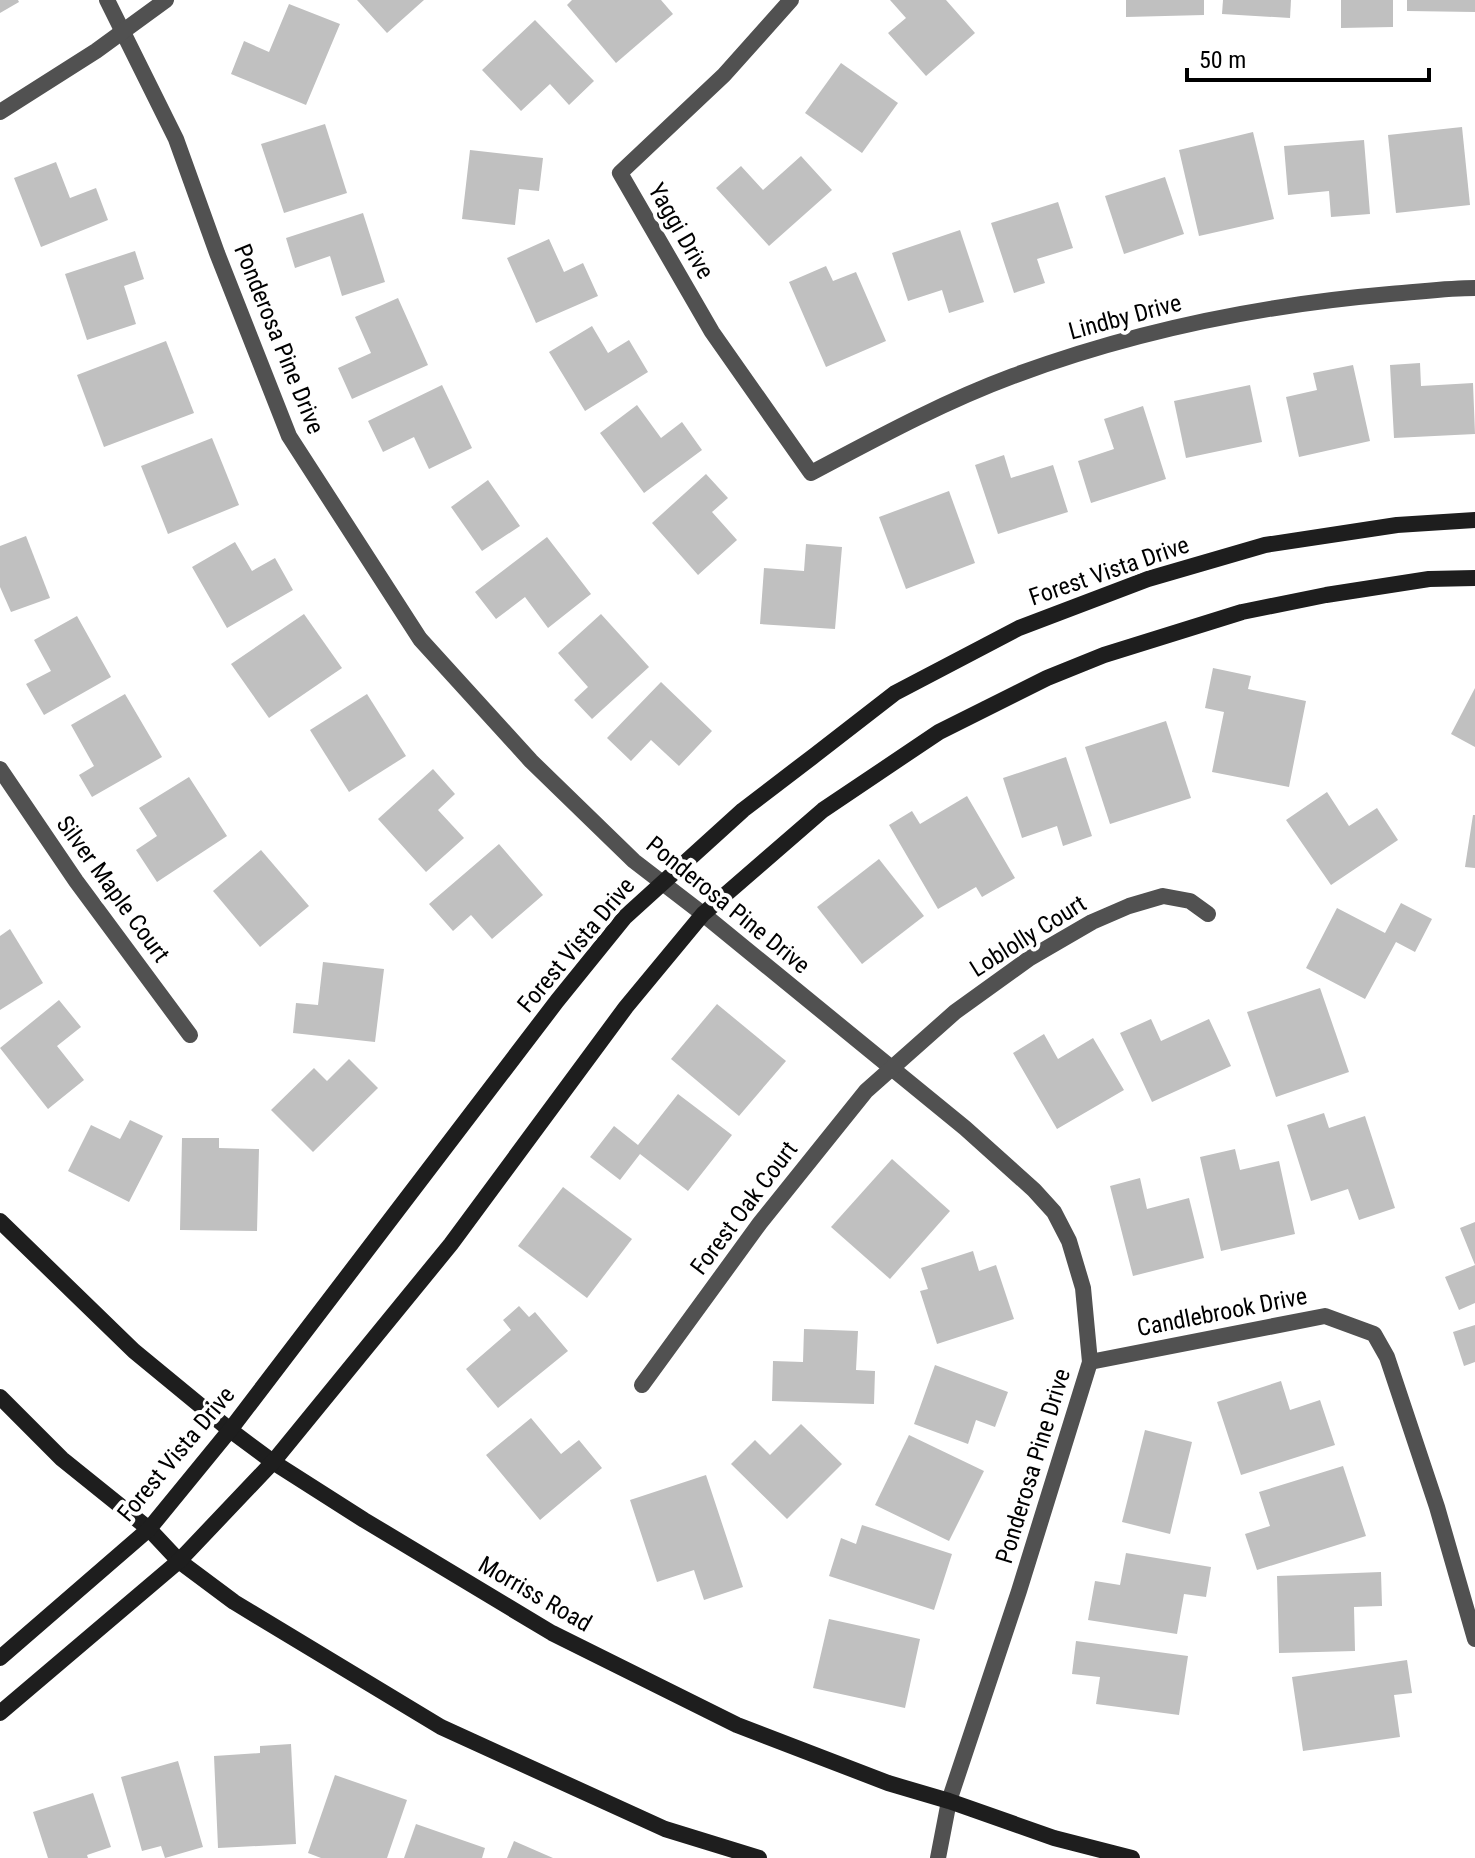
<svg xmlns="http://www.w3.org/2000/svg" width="1475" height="1858" font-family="'Roboto Condensed',sans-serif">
  <rect width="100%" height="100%" fill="#fff"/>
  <!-- building -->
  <g fill="#c0c0c0">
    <path d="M0,0H18L19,2L0,13Z"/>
    <path d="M357,0H424L387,33Z"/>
    <path d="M572,0H661L673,14L616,63L567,5Z"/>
    <path d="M890,0H946L975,33L926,76L888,33L906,18Z"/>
    <path d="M1126,0H1204V15L1126,17Z"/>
    <path d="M1223,0H1291L1290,18L1222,14Z"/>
    <path d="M1341,0H1393V27L1341,28Z"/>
    <path d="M1407,0H1475V12L1407,11Z"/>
    <path d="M289,4L340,24L306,105L231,74L244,41L269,52Z"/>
    <path d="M535,20L594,81L569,105L550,84L521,111L482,70Z"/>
    <path d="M841,63L898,103L862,153L805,113Z"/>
    <path d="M325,124L347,193L284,213L261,144Z"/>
    <path d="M1462,127L1470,205L1396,213L1388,135Z"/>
    <path d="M1253,132L1274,219L1199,236L1179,150Z"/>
    <path d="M1364,140L1370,214L1331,217L1329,191L1288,195L1284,146Z"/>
    <path d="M470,150L543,158L539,191L519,189L515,225L462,219Z"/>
    <path d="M801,156L832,190L769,246L716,188L741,166L763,190Z"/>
    <path d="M56,162L70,198L96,188L108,220L41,247L14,178Z"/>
    <path d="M1165,177L1184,234L1124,254L1105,196Z"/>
    <path d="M1058,202L1073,248L1037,259L1045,283L1014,293L991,223Z"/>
    <path d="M363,213L385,282L342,296L330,256L295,268L286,238Z"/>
    <path d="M960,230L984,302L949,313L942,290L908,301L892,253Z"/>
    <path d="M549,239L564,272L583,263L598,296L536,323L507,258Z"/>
    <path d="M135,251L144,279L124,286L136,324L87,340L65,274Z"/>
    <path d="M826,266L833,281L856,272L886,341L826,367L789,282Z"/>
    <path d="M398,298L428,365L352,399L338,368L371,353L355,317Z"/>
    <path d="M592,326L608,353L629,340L648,372L585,411L549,352Z"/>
    <path d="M166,341L194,413L104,447L77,375Z"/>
    <path d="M1420,363L1421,386L1473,383L1475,434L1394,438L1390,365Z"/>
    <path d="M1353,365L1370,441L1299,457L1286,397L1317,390L1313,373Z"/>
    <path d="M442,385L472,448L429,469L414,437L383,452L368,421Z"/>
    <path d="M1250,385L1262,442L1186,458L1174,401Z"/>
    <path d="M637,405L661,438L682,422L702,450L644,493L600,433Z"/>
    <path d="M1143,406L1166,479L1091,503L1078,461L1114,449L1104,419Z"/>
    <path d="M212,438L239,505L168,534L141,466Z"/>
    <path d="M1004,455L1011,478L1053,465L1068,512L998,534L975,465Z"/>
    <path d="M706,474L728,498L712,512L737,540L698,575L652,523Z"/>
    <path d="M488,480L520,526L482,551L451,507Z"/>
    <path d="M949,491L975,563L906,589L879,517Z"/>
    <path d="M26,536L50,598L11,612L0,587V546Z"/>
    <path d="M547,537L591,594L548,628L525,597L496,619L475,592Z"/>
    <path d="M235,542L252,571L275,558L293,590L227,628L192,567Z"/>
    <path d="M806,544L842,547L835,629L760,624L764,568L804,571Z"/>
    <path d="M304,614L342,668L269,718L231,664Z"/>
    <path d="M601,614L649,667L592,719L574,700L588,687L558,653Z"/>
    <path d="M77,616L111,677L44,715L26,684L51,671L34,640Z"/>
    <path d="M1213,668L1251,676L1248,689L1306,701L1289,787L1212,772L1224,712L1205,708Z"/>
    <path d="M661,682L712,731L679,766L651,740L631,761L607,738Z"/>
    <path d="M1475,688V747L1451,734Z"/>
    <path d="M125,694L162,757L92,797L79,775L94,766L71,725Z"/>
    <path d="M367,694L406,756L349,792L310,730Z"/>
    <path d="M1166,721L1191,798L1110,824L1085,747Z"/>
    <path d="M1066,757L1092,836L1063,846L1057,826L1022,838L1003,778Z"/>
    <path d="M433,769L455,794L438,810L464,838L426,872L378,819Z"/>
    <path d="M189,777L227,836L157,882L136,850L157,836L139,808Z"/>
    <path d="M1327,792L1349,826L1377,808L1398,840L1331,885L1286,820Z"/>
    <path d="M967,796L1015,878L982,897L976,887L938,909L889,825L912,811L920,824Z"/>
    <path d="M1473,815H1475V868L1465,867Z"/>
    <path d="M499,844L543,895L492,939L471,915L453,931L429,904Z"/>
    <path d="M261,850L309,906L260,947L213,891Z"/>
    <path d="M879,859L924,916L862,964L817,907Z"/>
    <path d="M1401,903L1432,919L1415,952L1396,942L1365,999L1306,968L1337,908L1385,933Z"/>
    <path d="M10,929L43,983L0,1010V936Z"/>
    <path d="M323,962L384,969L375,1042L293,1033L296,1003L318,1005Z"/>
    <path d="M1320,988L1349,1072L1276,1097L1247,1012Z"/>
    <path d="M59,1000L81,1027L57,1046L84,1080L48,1109L0,1048Z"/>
    <path d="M717,1004L786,1061L739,1116L671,1059Z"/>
    <path d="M1151,1019L1161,1041L1209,1019L1231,1066L1152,1102L1120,1033Z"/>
    <path d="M1044,1034L1058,1059L1093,1038L1124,1090L1057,1129L1013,1053Z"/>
    <path d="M349,1059L378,1088L313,1152L271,1110L314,1068L327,1081Z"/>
    <path d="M678,1094L732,1135L688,1191L640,1154L620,1180L590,1157L614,1126L638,1145Z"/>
    <path d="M1324,1113L1329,1128L1365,1116L1395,1208L1359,1220L1348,1189L1311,1201L1287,1125Z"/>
    <path d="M130,1120L163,1136L129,1202L68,1171L91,1125L120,1139Z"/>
    <path d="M182,1138H219V1148L259,1149L257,1231L180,1230Z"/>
    <path d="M1235,1149L1240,1170L1279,1161L1295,1234L1221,1251L1200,1157Z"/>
    <path d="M892,1159L950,1211L890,1279L831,1227Z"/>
    <path d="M1140,1178L1147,1209L1189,1198L1204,1258L1133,1276L1110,1186Z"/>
    <path d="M563,1187L632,1239L587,1298L518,1246Z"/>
    <path d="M1475,1222V1303L1459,1310L1445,1277L1475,1265L1460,1228Z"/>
    <path d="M973,1251L979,1271L996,1265L1014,1319L937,1344L920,1291L928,1289L921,1268Z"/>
    <path d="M519,1306L529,1317L535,1312L568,1351L498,1408L466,1369L511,1330L503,1320Z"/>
    <path d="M1475,1325V1362L1464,1366L1453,1332Z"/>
    <path d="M804,1329L858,1331L856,1370L875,1371L874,1404L772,1401L773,1361L803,1362Z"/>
    <path d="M935,1365L1008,1392L995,1427L976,1420L968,1444L914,1424Z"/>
    <path d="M1281,1381L1290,1410L1320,1400L1335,1445L1241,1475L1217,1402Z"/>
    <path d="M531,1418L561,1454L579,1440L602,1468L540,1520L486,1455Z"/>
    <path d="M801,1424L842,1464L787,1519L731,1464L755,1440L770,1455Z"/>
    <path d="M1145,1430L1192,1442L1170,1534L1122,1522Z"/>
    <path d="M909,1435L984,1471L949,1541L875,1505Z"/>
    <path d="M1343,1466L1366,1536L1257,1570L1245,1534L1270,1526L1259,1492Z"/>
    <path d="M706,1475L743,1587L704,1600L694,1570L657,1582L630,1500Z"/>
    <path d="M862,1525L952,1554L934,1610L829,1576L841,1538L856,1544Z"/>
    <path d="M1126,1553L1211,1567L1206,1597L1184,1594L1177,1634L1088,1620L1095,1581L1120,1585Z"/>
    <path d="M1381,1572L1382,1606L1354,1607L1355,1651L1279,1653L1277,1576Z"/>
    <path d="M829,1619L920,1639L905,1708L813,1688Z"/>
    <path d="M1076,1641L1188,1656L1179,1715L1096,1704L1100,1677L1072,1674Z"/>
    <path d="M1407,1660L1412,1693L1394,1695L1400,1737L1303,1751L1292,1677Z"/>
    <path d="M291,1744L296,1844L218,1848L214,1756L260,1753V1746Z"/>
    <path d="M178,1761L203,1847L165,1858L161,1846L142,1851L121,1777Z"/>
    <path d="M335,1775L407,1800L387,1858H321L308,1853Z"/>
    <path d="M93,1793L111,1847L87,1855L88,1858H48L33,1812Z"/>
    <path d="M416,1824L485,1848L482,1858H404Z"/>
    <path d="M514,1841L553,1858H507Z"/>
  </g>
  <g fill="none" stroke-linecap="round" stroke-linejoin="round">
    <!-- street -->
    <g stroke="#515151" stroke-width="16">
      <path d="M107,0L176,139L217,253L289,436L420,639L531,761L634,861L703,914L965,1128L1034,1190L1054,1212L1069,1241L1083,1288L1090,1362L1019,1591L949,1801L938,1858"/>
      <path d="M791,0L724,75L620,173L712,332L811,473C877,438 943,402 1013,376C1134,331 1262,305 1390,294C1419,292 1447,288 1475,288"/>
      <path d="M0,112L96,51L166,0"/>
      <path d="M0,769L76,881L190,1035"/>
      <path d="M1090,1362L1325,1316L1374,1334L1387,1357L1437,1507L1475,1639"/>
      <path d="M642,1385L760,1223L866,1091L955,1012L1030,958L1092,922L1129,906L1163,896L1190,901L1208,914"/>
    </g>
    <!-- secondary -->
    <g stroke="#1e1e1e" stroke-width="16">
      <path d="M0,1221L134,1351L230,1430L273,1462L364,1520L552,1633L737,1725L888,1783L949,1801L1054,1838L1132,1858"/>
      <path d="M0,1397L62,1459L149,1529L179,1561L234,1602L441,1727L665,1829L759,1858"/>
      <path d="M0,1658L149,1529L230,1430L557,1001L625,917L743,810L815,755L895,693L1019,628L1148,579L1265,545L1397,525L1475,520"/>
      <path d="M0,1713L179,1561L273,1462L451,1244L626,1007L703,914L823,810L939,732L1047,678L1104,655L1242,612L1326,595L1429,579L1475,578"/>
    </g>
  </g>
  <g text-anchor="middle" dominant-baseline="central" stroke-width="8" stroke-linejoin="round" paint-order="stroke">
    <!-- street labels -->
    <g font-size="24" fill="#000" stroke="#fff">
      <text transform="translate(681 231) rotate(60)">Yaggi Drive</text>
      <text transform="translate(1125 317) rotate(-15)">Lindby Drive</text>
      <text transform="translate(279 339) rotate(68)">Ponderosa Pine Drive</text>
      <text transform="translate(1109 571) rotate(-19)">Forest Vista Drive</text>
      <text transform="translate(113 889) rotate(54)">Silver Maple Court</text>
      <text transform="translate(728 905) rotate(39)">Ponderosa Pine Drive</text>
      <text transform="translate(1028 936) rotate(-32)">Loblolly Court</text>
      <text transform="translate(576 945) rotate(-50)">Forest Vista Drive</text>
      <text transform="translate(744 1208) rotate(-53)">Forest Oak Court</text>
      <text transform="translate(1222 1312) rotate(-11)">Candlebrook Drive</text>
      <text transform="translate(176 1454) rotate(-50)">Forest Vista Drive</text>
      <text transform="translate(1033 1466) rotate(-73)">Ponderosa Pine Drive</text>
      <text transform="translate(535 1594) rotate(30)">Morriss Road</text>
    </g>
  </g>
  <!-- scale -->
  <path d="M1187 68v12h242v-12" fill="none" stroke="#000000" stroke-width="4"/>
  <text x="1199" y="68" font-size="24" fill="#000000" stroke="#ffffff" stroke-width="6" paint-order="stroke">50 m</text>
</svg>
